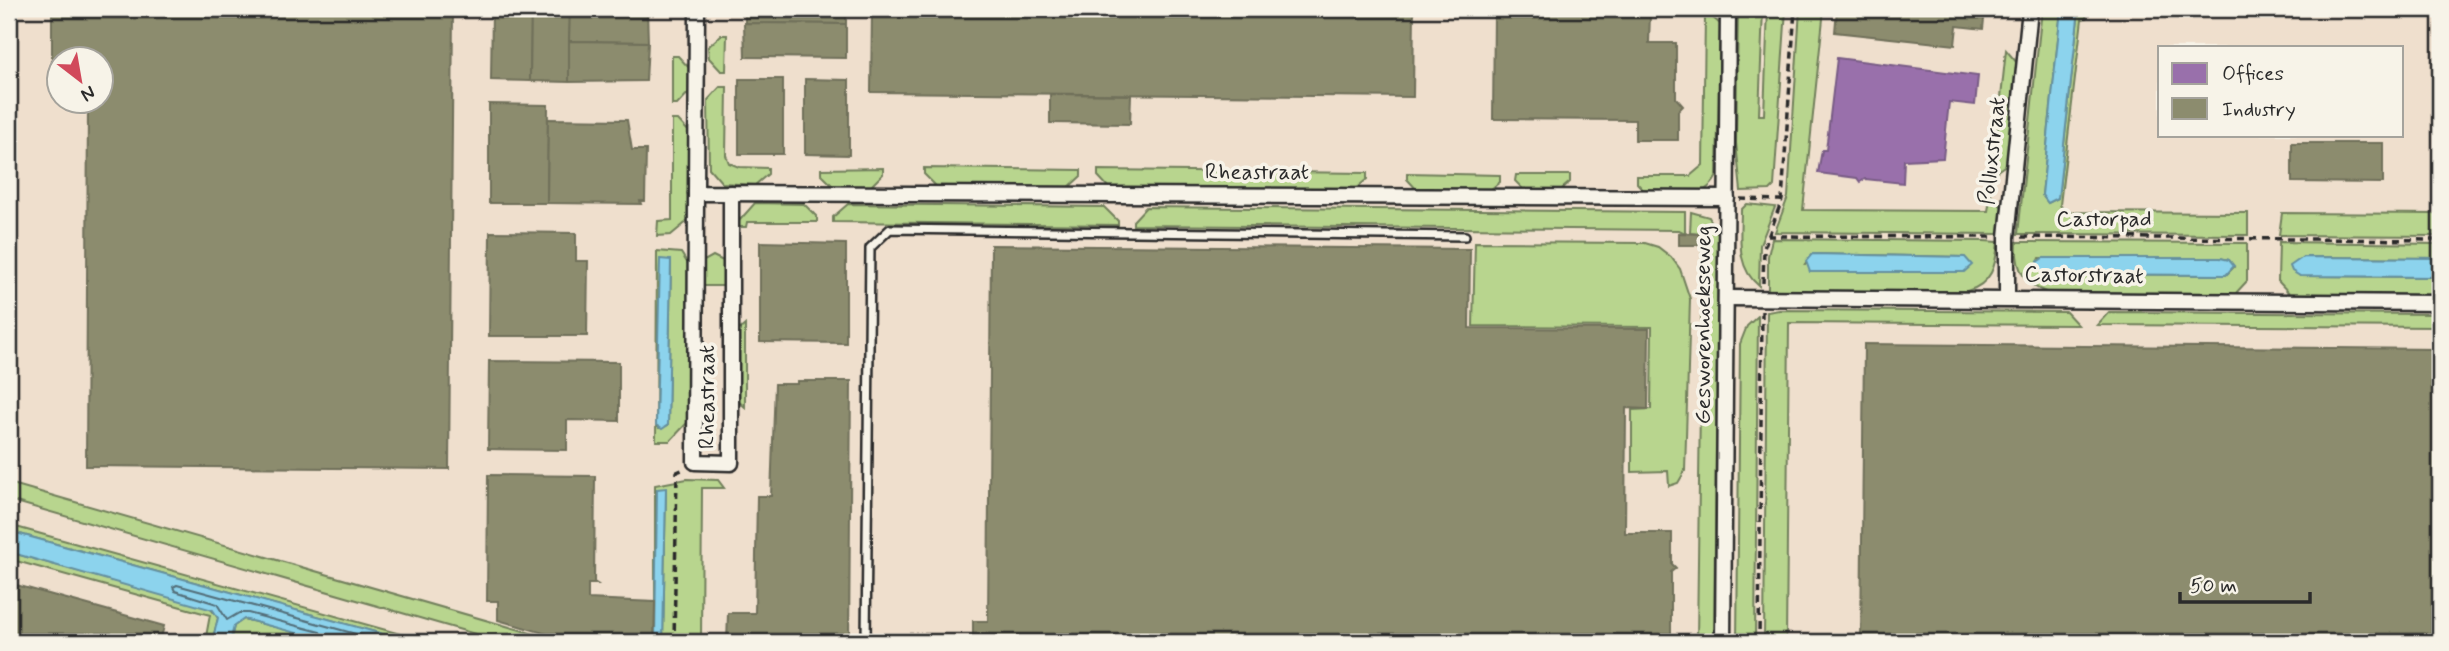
<svg xmlns="http://www.w3.org/2000/svg" width="2449" height="651" font-family="Mynerve,sans-serif">
  <rect width="100%" height="100%" fill="#f7f3e8"/>
  <filter id="ink" filterUnits="userSpaceOnUse"><feTurbulence type="fractalNoise" baseFrequency=".0143" numOctaves="2"/><feDisplacementMap in="SourceGraphic" scale="14" xChannelSelector="R" yChannelSelector="G"/><feConvolveMatrix kernelMatrix="1 2 1 2 8 2 1 2 1" color-interpolation-filters="sRGB"/></filter>
  <g filter="url(#ink)">
    <!-- built -->
    <path fill="#efdfcd" fill-rule="evenodd" d="M9,9H2440V642H9ZM2160,47H2402V135H2160ZM60,60H102V102H60Z"/>
    <!-- green -->
    <g fill="#b8d58e" stroke="#72805c" stroke-width="2" fill-rule="evenodd">
      <path d="M1738,9H1763L1759,115H1764L1768,9H1786L1774,186L1770,190L1741,191L1736,143Z"/>
      <path d="M1800,9H1824L1803,210L1988,211L1991,194L2002,207L1999,234L1775,232L1788,197Z"/>
      <path d="M2042,9H2061L2042,195L2048,203L2058,198L2079,9H2087L2086,18L2082,19L2060,205L2066,212L2248,213V235L2018,234Z"/>
      <path d="M1705,15L1711,16L1720,24L1717,175C1707,202 1671,194 1647,194L1637,183V176H1690L1703,165Z"/>
      <path d="M721,35H727L726,71H721L709,58L708,47Z"/>
      <path d="M2006,50L2018,64L2007,164L1993,174Z"/>
      <path d="M672,56H678L690,69V91L677,105H672Z"/>
      <path d="M720,87H727L726,155L729,163L739,167L768,168V174L755,185L722,183L709,168L708,100Z"/>
      <path d="M672,120H678L690,133L689,220L671,235L657,236L658,221L672,220Z"/>
      <path d="M883,168V174L871,186H833L821,174V169Z"/>
      <path d="M924,168L1081,170V176L1067,189L937,187L924,174Z"/>
      <path d="M1098,170L1367,173V179L1353,191L1110,189L1098,176Z"/>
      <path d="M1407,173L1500,175V182L1487,192H1419L1407,179Z"/>
      <path d="M1516,175H1570V182L1557,193H1527L1515,181Z"/>
      <path d="M755,203L804,204L817,217V222H747L746,227H738L739,221Z"/>
      <path d="M848,204L1104,207L1118,221V225L833,222V217Z"/>
      <path d="M1747,204L1775,207L1760,245L1759,286C1735,266 1741,237 1741,210Z"/>
      <path d="M1146,207L1685,212V233L1679,230L1133,225V221Z"/>
      <path d="M1691,212L1709,217L1718,234L1714,642H1697L1702,245L1699,234L1690,233Z"/>
      <path d="M2282,213L2440,214V236L2279,235Z"/>
      <path d="M1772,239L1984,241L1998,242C1996,265 1992,284 1967,291H1773L1768,290V256ZM1812,254L1965,257L1805,264Z"/>
      <path d="M1475,242L1645,243L1658,247L1671,257L1680,269L1690,299L1685,471L1678,483L1669,486L1668,471L1632,472V410L1651,409L1652,327L1473,326Z"/>
      <path d="M2017,242L2247,243V281L2235,294L2046,292C2022,284 2015,266 2017,242ZM2040,258H2220L2229,260L2234,267L2226,275L2044,274L2036,268Z"/>
      <path d="M2279,242L2440,244V258L2303,257L2300,276L2440,277V295L2290,294L2278,281Z"/>
      <path d="M657,251L681,253L688,264L687,423L670,441H656ZM660,260H671L668,425L659,428L656,425Z"/>
      <path d="M713,256L725,262L726,286H700L702,262Z"/>
      <path d="M1779,310L2066,312L2078,325L1789,323L1786,642H1764L1767,312Z"/>
      <path d="M2109,312L2440,314V327L2097,325Z"/>
      <path d="M1758,316L1755,642H1737L1740,344L1747,326Z"/>
      <path d="M745,325V407L737,400V332Z"/>
      <path d="M687,479L718,480L724,488H702L701,642H663L666,489H657L655,642V485Z"/>
      <path d="M9,483L562,642H503L9,500Z"/>
      <path d="M9,525L429,642H411L9,531Z"/>
      <path d="M9,552L210,608L218,618L212,642H205L210,615L9,559Z"/>
      <path d="M244,619L247,620L335,642H230L234,626Z"/>
    </g>
    <!-- water -->
    <g fill="#8cd3ed" stroke="#65909f" stroke-width="2">
      <path d="M2061,9H2079L2058,198L2048,203L2042,195Z"/>
      <path d="M1812,254L1965,257L1972,265L1964,272H1810L1806,261Z"/>
      <path d="M2303,257L2440,258V277L2300,276L2292,271L2290,266Z"/>
      <path d="M2043,258H2220L2229,260L2234,266L2226,275L2044,274L2036,268L2037,262Z"/>
      <path d="M660,259L671,260L668,425L662,429L656,425Z"/>
      <path d="M666,488L663,642H655L657,489Z"/>
      <path d="M9,531L379,633L411,642H330L244,619L234,626L230,642H212L218,618L213,610L9,552Z"/>
    </g>
    <!-- offices -->
    <path fill="#9970ab" stroke="#785b85" stroke-width="2" d="M1837,58L1978,76L1975,105L1949,102L1943,158L1904,160L1903,183L1865,179L1860,182L1857,178L1818,173L1822,150H1826Z"/>
    <!-- industry -->
    <g fill="#8c8c6e" stroke="#6f6f5a" stroke-width="2">
      <path d="M52,9H453L449,469L86,466L88,102H102V60H60V79H52Z"/>
      <path d="M492,9H531L530,81L491,80Z"/>
      <path d="M531,9H570L569,82L530,81Z"/>
      <path d="M570,9H647L648,42L569,41Z"/>
      <path d="M745,9H846V24L745,23Z"/>
      <path d="M872,9H1414L1413,97L871,92Z"/>
      <path d="M1837,9H1985L1983,29L1957,26L1955,45L1835,32Z"/>
      <path d="M1494,13L1650,14L1649,43H1676V98L1683,106L1678,111V140H1635V120L1493,119Z"/>
      <path d="M744,23L846,24V58L745,57Z"/>
      <path d="M569,41L648,42L646,81L569,82Z"/>
      <rect x="739" y="79" width="44" height="75"/>
      <path d="M805,79L849,80V155L805,154Z"/>
      <path d="M1050,94L1131,95L1130,124L1050,123Z"/>
      <path d="M489,104L548,105L547,203H489Z"/>
      <path d="M548,119L627,120L632,150H646L645,201H640L641,204L547,203Z"/>
      <path d="M2292,143H2383V183L2292,182Z"/>
      <path d="M490,232L576,233V261H588L587,336H489Z"/>
      <path d="M1679,233L1700,234L1699,245H1679Z"/>
      <path d="M760,242L846,244V343L760,342Z"/>
      <path d="M991,245L1470,249L1469,328L1649,329L1648,409L1626,408L1625,533H1672V564L1676,568L1671,572V642H973V621H988Z"/>
      <path d="M1864,344L2440,349V642H1861Z"/>
      <path d="M489,361L619,362V421L567,420V450L488,449Z"/>
      <path d="M797,381H851L849,642H727L728,613H755L757,496H771L775,384H797Z"/>
      <path d="M488,475L595,476L594,582L597,584H588V599L655,602L654,642H575L498,620V601H487Z"/>
      <path d="M9,583L164,626L160,642H9Z"/>
    </g>
    <g fill="none" stroke-linecap="round" stroke-linejoin="round">
      <!-- shore -->
      <path stroke="#526e79" stroke-width="2" d="M325,642L320,632L248,613H239L227,620L217,604L175,591L173,587L177,585L385,642"/>
      <defs>
        <path id="service" d="M866,642L870,248L890,229L1465,236"/>
        <g id="minor">
          <path d="M697,9L696,193L1727,198"/>
          <path d="M696,193L695,462L731,463V193"/>
          <path d="M1727,298L2440,303"/>
          <path d="M2007,298V237L2030,9"/>
          <path d="M1723,642L1728,9"/>
        </g>
      </defs>
      <!-- service casing -->
      <use href="#service" stroke="#2b2b2b" stroke-width="12"/>
      <!-- minor casing -->
      <use href="#minor" stroke="#2b2b2b" stroke-width="19"/>
      <!-- path -->
      <g stroke="#2b2b2b" stroke-width="3.5" stroke-dasharray="7 5" stroke-linecap="butt">
        <path d="M1740,199L1781,200"/>
        <path d="M1768,236L1994,237"/>
        <path d="M2022,237L2440,240"/>
        <path d="M1763,283L1764,248L1782,200L1795,9"/>
        <path d="M674,642L677,472L684,469"/>
        <path d="M1759,642L1762,311"/>
      </g>
      <!-- service -->
      <use href="#service" stroke="#f7f3e8" stroke-width="7"/>
      <!-- minor -->
      <use href="#minor" stroke="#f7f3e8" stroke-width="14"/>
    </g>
  </g>
  <g text-anchor="middle" dominant-baseline="central" stroke-width="7" stroke-linejoin="round" paint-order="stroke">
    <!-- street labels -->
    <g font-size="23" fill="#2b2b2b" stroke="#f7f3e8">
      <text transform="translate(1993 151) rotate(-84)">Polluxstraat</text>
      <text x="1257" y="173">Rheastraat</text>
      <text x="2104" y="220">Castorpad</text>
      <text transform="translate(2084 276) rotate(1)">Castorstraat</text>
      <text transform="translate(1704 325) rotate(-90)">Gesworenhoekseweg</text>
      <text transform="translate(708 397) rotate(-90)">Rheastraat</text>
    </g>
  </g>
  <!-- margin -->
  <rect width="2449" height="651" fill="none" stroke="#f7f3e8" stroke-width="35"/>
  <rect x="18" y="18" width="2414" height="616" fill="none" stroke="#2b2b2b" stroke-width="2.5" filter="url(#ink)"/>
  <!-- legend -->
  <rect x="2158" y="46" width="245" height="91" fill="#f7f3e8" stroke="#a5a39c" stroke-width="2"/>
  <rect x="2172" y="63" width="35" height="21" fill="#9970ab" stroke="#a5a39c" stroke-width="2"/>
  <text x="2222" y="80" font-size="21" fill="#2b2b2b">Offices</text>
  <rect x="2172" y="98" width="35" height="21" fill="#8c8c6e" stroke="#a5a39c" stroke-width="2"/>
  <text x="2222" y="116" font-size="21" fill="#2b2b2b">Industry</text>
  <!-- north arrow -->
  <g transform="translate(80 80) rotate(149)"><circle r="33" fill="#f7f3e8" stroke="#a5a39c" stroke-width="2"/>
  <path d="M0-5L12 26L0 18L-12 26Z" fill="#d1495b"/>
  <text y="-10" font-size="19" font-weight="bold" text-anchor="middle" fill="#2b2b2b">N</text>
  </g>
  <!-- scale -->
  <path d="M2180 592v10h130v-10" fill="none" stroke="#2b2b2b" stroke-width="3.5"/>
  <text x="2190" y="592" font-size="21" fill="#2b2b2b" stroke="#f7f3e8" stroke-width="5" paint-order="stroke">50 m</text>
</svg>
